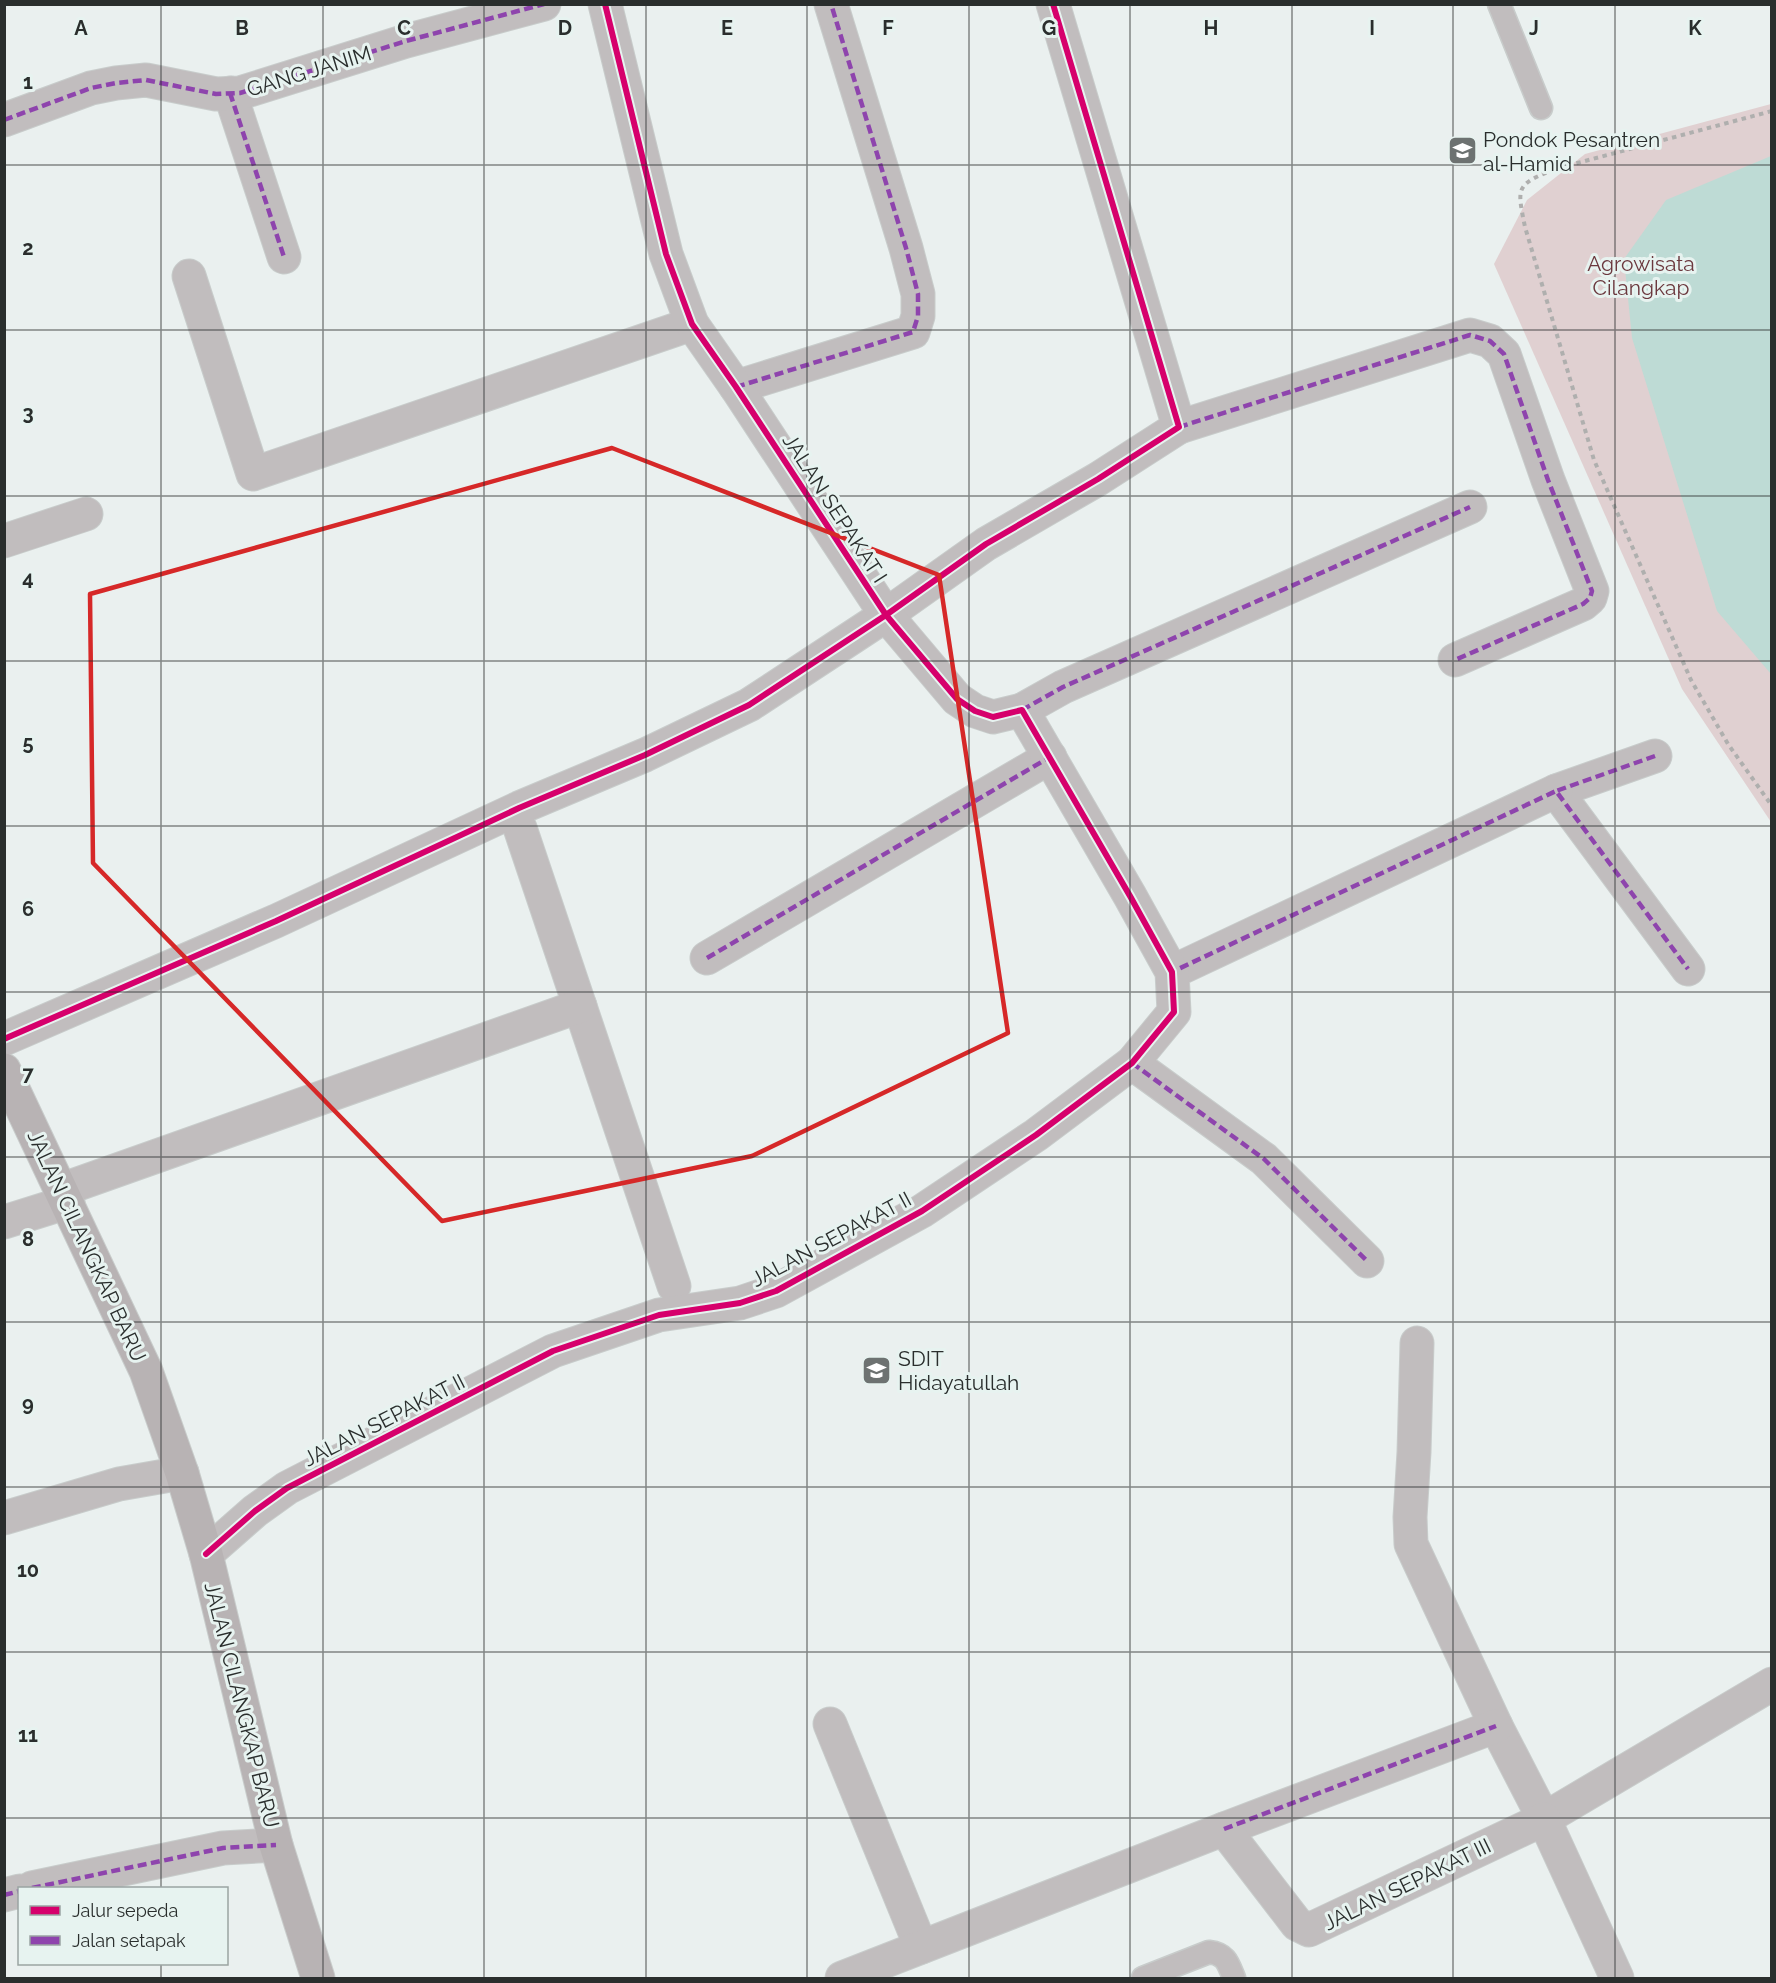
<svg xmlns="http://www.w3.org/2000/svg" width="1776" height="1983" font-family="Raleway,sans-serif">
  <rect width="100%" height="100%" fill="#eaf0ef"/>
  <!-- green -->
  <path fill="#e0d0d1" d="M1771,104V822L1682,689L1494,264L1527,200L1585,154Z"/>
  <!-- water -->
  <path fill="#bedbd5" d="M1771,156V674L1717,611L1632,338L1624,259L1666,200Z"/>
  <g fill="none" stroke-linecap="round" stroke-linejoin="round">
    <defs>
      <g id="lane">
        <path d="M1499,4L1541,108"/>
        <path d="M1143,1978L1209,1952C1226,1954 1228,1963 1234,1978"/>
      </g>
      <g id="street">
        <path d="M230,93L284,257"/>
        <path d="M4,120L91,88L116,83L146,80L216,94L240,93L406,41L544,4"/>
        <path d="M189,276L253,474L692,324"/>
        <path d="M736,387L913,332L918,316V294L906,248L831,4"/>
        <path d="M1179,427L1470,335L1490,341L1504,354L1548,480L1592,591L1590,598L1583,604L1455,660"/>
        <path d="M4,541L86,514"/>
        <path d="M1022,710L1063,687L1470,507"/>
        <path d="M1655,756L1556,791L1688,969"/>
        <path d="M520,828L674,1286"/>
        <path d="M707,958L1050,757"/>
        <path d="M1172,972L1556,791"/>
        <path d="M4,1039L276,921L519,808L645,755L749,705L886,615L986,544L1098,479L1179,427L1053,4"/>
        <path d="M1132,1063L1264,1159L1367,1261"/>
        <path d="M61,1190L580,1006"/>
        <path d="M4,1222L68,1202"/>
        <path d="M1417,1343L1414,1452L1410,1517L1411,1544L1496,1726L1544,1819L1772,1684"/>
        <path d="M4,1518L119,1484L182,1473"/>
        <path d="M206,1554L255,1511L287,1488L553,1351L659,1315L740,1303L776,1291L922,1211L1036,1135L1132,1063L1174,1012L1172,972L1130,896L1022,710L993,717L975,711L957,699L886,615L736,387L692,324L666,254L605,4"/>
        <path d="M830,1724L921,1947"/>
        <path d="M1224,1829L1496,1726"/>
        <path d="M32,1888L223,1848L276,1845"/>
        <path d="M4,1895L20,1891"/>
        <path d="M842,1978L1224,1829L1297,1924L1309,1930L1544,1819L1617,1978"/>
      </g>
      <path id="secondary" d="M4,1070L146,1371L182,1473L206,1554L276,1845L318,1978"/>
    </defs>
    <!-- lane casing -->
    <use href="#lane" stroke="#c8cccb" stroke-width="25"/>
    <!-- street casing -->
    <use href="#street" stroke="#c8cccb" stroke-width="35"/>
    <!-- secondary casing -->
    <use href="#secondary" stroke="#c8cccb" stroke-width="35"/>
    <!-- path -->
    <path stroke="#afafae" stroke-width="4" stroke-dasharray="4.5 4.5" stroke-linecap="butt" d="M1772,111L1555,169C1515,185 1517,187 1525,227L1594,460L1691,680L1728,744L1772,806"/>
    <!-- lane -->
    <use href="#lane" stroke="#c1bdbe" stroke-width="22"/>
    <!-- street -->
    <use href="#street" stroke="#c1bdbe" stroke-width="33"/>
    <!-- secondary -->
    <use href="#secondary" stroke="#b8b3b4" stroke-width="33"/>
    <!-- quiet -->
    <g stroke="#8e44ad" stroke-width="4.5" stroke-dasharray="9 4.5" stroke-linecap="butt">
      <path d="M230,93L284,257"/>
      <path d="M4,120L91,88L116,83L146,80L216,94L240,93L406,41L544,4"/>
      <path d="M736,387L913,332L918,316V294L906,248L831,4"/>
      <path d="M1179,427L1470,335L1490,341L1504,354L1548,480L1592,591L1590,598L1583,604L1455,660"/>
      <path d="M1022,710L1063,687L1470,507"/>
      <path d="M1655,756L1556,791L1688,969"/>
      <path d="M707,958L1050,757"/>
      <path d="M1170,968L1172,972L1556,791"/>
      <path d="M1132,1063L1264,1159L1367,1261"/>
      <path d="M1224,1829L1496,1726"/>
      <path d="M32,1888L223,1848L276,1845"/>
      <path d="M4,1895L20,1891"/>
    </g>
    <defs>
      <g id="cycleway">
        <path d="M4,1039L276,921L519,808L645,755L749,705L886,615L986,544L1098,479L1179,427L1053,4"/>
        <path d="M206,1554L255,1511L287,1488L553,1351L659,1315L740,1303L776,1291L922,1211L1036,1135L1132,1063L1174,1012L1172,972L1130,896L1022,710L993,717L975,711L957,699L886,615L736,387L692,324L666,254L605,4"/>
      </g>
    </defs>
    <!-- cycleway casing -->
    <use href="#cycleway" stroke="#e7f3f0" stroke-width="10"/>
    <!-- cycleway -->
    <use href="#cycleway" stroke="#d6006c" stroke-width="6"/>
  </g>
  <!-- marked area -->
  <path fill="none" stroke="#d62828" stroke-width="4.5" stroke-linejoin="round" d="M612,448L939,575L1008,1033L752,1156L442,1221L93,863L90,594Z"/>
  <!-- grid -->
  <path fill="none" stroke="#2a2e2d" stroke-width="1.5" stroke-opacity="0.55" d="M161,4V1888M323,4V1978M484,4V1978M646,4V1978M807,4V1978M969,4V1978M1130,4V1978M1292,4V1978M1453,4V1978M1615,4V1978M4,165H1772M4,330H1772M4,496H1772M4,661H1772M4,826H1772M4,992H1772M4,1157H1772M4,1322H1772M4,1487H1772M4,1652H1772M4,1818H1772M161,1964V1978"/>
  <!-- icons -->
  <defs>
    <symbol id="school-square" viewBox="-11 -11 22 22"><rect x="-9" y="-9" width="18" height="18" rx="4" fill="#6d7271" stroke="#e7f3f0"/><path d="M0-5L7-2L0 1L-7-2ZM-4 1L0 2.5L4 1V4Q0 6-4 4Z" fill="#fff"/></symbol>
  </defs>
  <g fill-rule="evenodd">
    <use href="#school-square" x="1446" y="134" width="33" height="33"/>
    <use href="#school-square" x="860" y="1354" width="33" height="33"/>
  </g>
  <g text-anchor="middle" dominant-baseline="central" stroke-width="6" stroke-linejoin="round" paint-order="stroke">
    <!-- street labels -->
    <g font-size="21" fill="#2a2e2d" stroke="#e7f3f0">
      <text transform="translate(309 71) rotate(-17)">GANG JANIM</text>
      <text transform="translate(835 508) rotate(57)">JALAN SEPAKAT I</text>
      <text transform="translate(831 1239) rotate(-28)">JALAN SEPAKAT II</text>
      <text transform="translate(87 1246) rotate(65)">JALAN CILANGKAP BARU</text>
      <text transform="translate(384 1420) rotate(-27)">JALAN SEPAKAT II</text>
      <text transform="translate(242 1705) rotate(76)">JALAN CILANGKAP BARU</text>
      <text transform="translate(1407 1884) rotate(-26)">JALAN SEPAKAT III</text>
    </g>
    <!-- poi labels -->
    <g font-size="21" fill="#2a2e2d" stroke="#e7f3f0" text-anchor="start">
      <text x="1483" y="139">Pondok Pesantren<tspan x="1483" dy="24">al-Hamid</tspan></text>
      <text x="898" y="1358">SDIT<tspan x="898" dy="24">Hidayatullah</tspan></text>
    </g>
    <!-- park labels -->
    <g font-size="21" fill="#6b383e" stroke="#e7f3f0">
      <text x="1641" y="263">Agrowisata<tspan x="1641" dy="24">Cilangkap</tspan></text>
    </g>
  </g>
  <g font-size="20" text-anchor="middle" font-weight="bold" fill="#2a2e2d" stroke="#e7f3f0" stroke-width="6" stroke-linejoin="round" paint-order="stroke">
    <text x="81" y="35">A</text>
    <text x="242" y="35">B</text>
    <text x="404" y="35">C</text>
    <text x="565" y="35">D</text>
    <text x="727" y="35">E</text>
    <text x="888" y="35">F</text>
    <text x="1049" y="35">G</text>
    <text x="1211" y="35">H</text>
    <text x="1372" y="35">I</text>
    <text x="1534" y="35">J</text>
    <text x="1695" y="35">K</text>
    <text x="28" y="89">1</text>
    <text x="28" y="255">2</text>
    <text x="28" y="420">3</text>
    <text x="28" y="585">4</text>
    <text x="28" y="750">5</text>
    <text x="28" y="916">6</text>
    <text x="28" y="1081">7</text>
    <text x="28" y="1246">8</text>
    <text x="28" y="1411">9</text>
    <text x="28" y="1577">10</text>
    <text x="28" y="1742">11</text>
  </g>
  <!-- border -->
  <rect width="1776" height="1983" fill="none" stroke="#2a2e2d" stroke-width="12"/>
  <!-- legend -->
  <rect x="18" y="1887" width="210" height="78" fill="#e7f3f0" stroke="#9ba4a2" stroke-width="1.5"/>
  <rect x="30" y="1906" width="30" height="9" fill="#d6006c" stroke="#9ba4a2" stroke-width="1.5"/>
  <text x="72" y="1917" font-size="18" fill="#2a2e2d">Jalur sepeda</text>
  <rect x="30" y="1936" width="30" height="9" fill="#8e44ad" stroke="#9ba4a2" stroke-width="1.5"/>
  <text x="72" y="1947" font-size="18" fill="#2a2e2d">Jalan setapak</text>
</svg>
